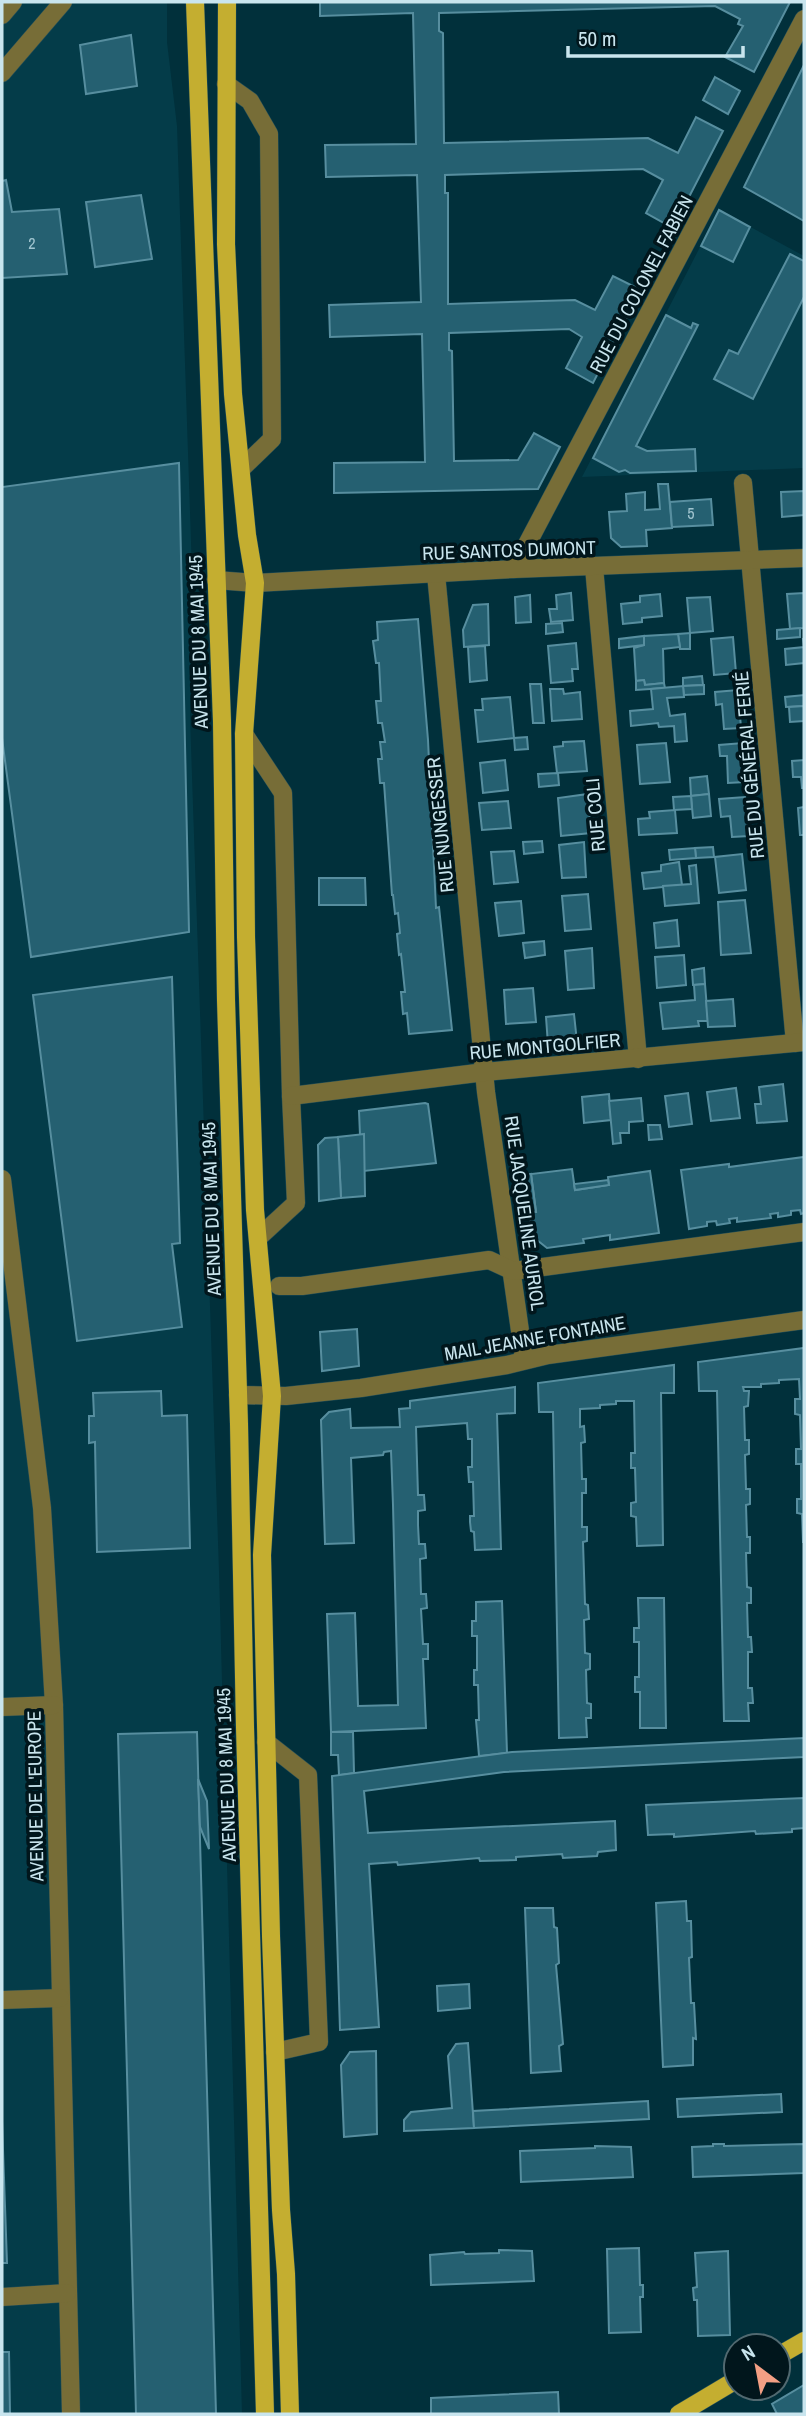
<svg xmlns="http://www.w3.org/2000/svg" width="806" height="2416" font-family="'Archivo Narrow',sans-serif">
  <rect width="100%" height="100%" fill="#01303b"/>
  <!-- built -->
  <g fill="#043c49">
    <path d="M2,2H167V42L177,126L192,571L190,717L219,1571L242,2414H2Z"/>
    <path d="M719,210L804,256V468L582,477Z"/>
  </g>
  <!-- building -->
  <g fill="#256071" stroke="#578e9f" stroke-width="2">
    <path d="M320,2H790L754,72L725,57L743,26L738,24L740,19L715,6L439,13V31L443,33L444,143L648,138L678,153L696,117L723,131L673,228L646,213L663,180L643,169L445,175V193H448V304L575,300L595,310L613,276L641,290L593,383L566,368L582,337L569,329L449,333V350L452,351L454,461L518,460L534,433L560,447L538,489L334,493V463L425,462L422,334L330,337L329,305L421,302L417,175L326,177L325,145L416,144L413,13L320,16Z"/>
    <path d="M131,35L137,86L86,94L80,45Z"/>
    <path d="M804,65V221L744,187Z"/>
    <path d="M715,77L740,91L728,114L703,100Z"/>
    <path d="M6,180L12,212L59,209L67,274L2,278V181Z"/>
    <path d="M141,195L152,259L95,267L86,202Z"/>
    <path d="M719,210L750,227L733,262L701,246Z"/>
    <path d="M790,254L804,261V297L753,399L714,379L729,350L738,354Z"/>
    <path d="M666,315L691,328L693,323L698,325L636,446L647,451L695,449L696,471L630,473L625,470L619,472L593,458Z"/>
    <path d="M179,463L189,932L31,957L2,738V487Z"/>
    <path d="M658,484H668L672,528L646,530L647,546L621,547L611,538L609,512L627,511L626,494L645,492V510L660,509Z"/>
    <path d="M804,491V515L782,517L781,492Z"/>
    <path d="M711,499L713,525L672,527L670,502Z"/>
    <path d="M571,593L573,620L551,622L549,609H557L556,595Z"/>
    <path d="M804,593V628L790,629L787,594Z"/>
    <path d="M660,594L662,616L642,618V622L623,624L621,604L640,602V596Z"/>
    <path d="M530,595L531,622L516,623L515,597Z"/>
    <path d="M710,597L713,631L690,633L687,598Z"/>
    <path d="M488,604L489,645L464,647L463,630L473,605Z"/>
    <path d="M418,619L428,740L436,908L439,907L452,1030L409,1034L407,1013L403,1014L401,992H405L401,954L399,955L397,934L400,933L398,913L395,914L393,895H392L384,783H380L378,759H382L380,742H385L382,723H378L376,701H381L379,663H376L373,641L378,640L377,622Z"/>
    <path d="M562,623L563,632L546,634V624Z"/>
    <path d="M800,628V637L777,639V630Z"/>
    <path d="M690,633V649H680L678,634Z"/>
    <path d="M678,634L680,647L663,649L664,683L645,685L644,680L636,681L634,648L644,645V636Z"/>
    <path d="M644,636V645L619,648V639Z"/>
    <path d="M733,637L736,673L714,675L711,639Z"/>
    <path d="M803,639H804V663L786,665L785,649L804,647Z"/>
    <path d="M576,643L578,669H572L573,681L551,683L548,646Z"/>
    <path d="M485,646L487,680L470,682L468,647Z"/>
    <path d="M702,676L703,685L683,686V678Z"/>
    <path d="M644,680L645,685L664,683L665,688L636,690V681Z"/>
    <path d="M530,684H541L544,723H533Z"/>
    <path d="M704,685V694L684,695L683,686Z"/>
    <path d="M683,686L684,697L667,698L670,716L685,714L687,741L675,742L674,726L659,727L658,723L631,726L630,711L653,709L651,689Z"/>
    <path d="M550,689H563L564,694L580,692L582,719L552,721Z"/>
    <path d="M738,690L741,728L724,729L722,704L716,705L715,692Z"/>
    <path d="M804,695V706L786,707L785,697Z"/>
    <path d="M510,697L514,738L478,742L475,710H483L482,699Z"/>
    <path d="M804,706V721L790,722L789,707Z"/>
    <path d="M527,737L528,749L515,750L514,738Z"/>
    <path d="M584,741L587,771L557,773L554,747L563,746V742Z"/>
    <path d="M666,743L670,782L640,784L637,745Z"/>
    <path d="M743,743L745,782L728,783L727,756H720L719,745Z"/>
    <path d="M505,760L508,790L483,793L480,763Z"/>
    <path d="M804,760V788H802L801,777H793L792,761Z"/>
    <path d="M558,773L559,785L539,787L538,774Z"/>
    <path d="M707,776L709,794L691,796L690,778Z"/>
    <path d="M588,794L591,833L561,836L558,798Z"/>
    <path d="M709,794L711,816L693,818L691,796Z"/>
    <path d="M691,796L692,809L674,810L673,797Z"/>
    <path d="M745,797L749,836L732,837L730,816L721,817L719,799Z"/>
    <path d="M508,801L511,828L482,830L479,803Z"/>
    <path d="M804,807V835H800L798,808Z"/>
    <path d="M675,810L677,833L639,835L638,819L650,818L649,812Z"/>
    <path d="M542,841L543,852L524,854L523,842Z"/>
    <path d="M584,842L586,877L562,878L559,845Z"/>
    <path d="M713,847L714,857L696,858L695,848Z"/>
    <path d="M695,848L696,858L670,860L669,850Z"/>
    <path d="M514,851L518,882L494,884L491,852Z"/>
    <path d="M742,854L746,890L719,893L715,857Z"/>
    <path d="M679,862L682,885L644,889L642,873L661,871V865Z"/>
    <path d="M696,865L699,903L665,906L663,886L691,884L689,866Z"/>
    <path d="M319,878H365L366,905H319Z"/>
    <path d="M588,894L591,929L565,931L562,896Z"/>
    <path d="M745,900L751,953L721,955L718,902Z"/>
    <path d="M521,901L524,933L499,936L495,903Z"/>
    <path d="M677,920L679,946L656,948L654,923Z"/>
    <path d="M544,941L545,955L525,958L523,943Z"/>
    <path d="M592,948L594,988L568,990L565,951Z"/>
    <path d="M684,955L686,985L657,988L655,957Z"/>
    <path d="M704,968L705,984L693,985L692,970Z"/>
    <path d="M172,977L180,1243L172,1244L182,1327L77,1341L33,995Z"/>
    <path d="M705,984L708,1021H698L699,1026L663,1029L660,1003L695,1000L694,985Z"/>
    <path d="M533,988L536,1022L506,1024L504,990Z"/>
    <path d="M733,999L735,1026L708,1027L706,1001Z"/>
    <path d="M574,1014L577,1042L548,1045L546,1017Z"/>
    <path d="M783,1084L787,1121L757,1123L755,1104H761L759,1087Z"/>
    <path d="M736,1088L740,1118L711,1121L707,1092Z"/>
    <path d="M688,1093L692,1124L669,1127L665,1096Z"/>
    <path d="M609,1094L611,1120L584,1123L582,1097Z"/>
    <path d="M641,1098L643,1121L629,1122V1133H620L621,1143L613,1144L609,1101Z"/>
    <path d="M425,1103L428,1104L436,1163L364,1171V1134L360,1135L359,1111Z"/>
    <path d="M648,1125H660L662,1139L649,1140Z"/>
    <path d="M364,1134L365,1196L341,1198L338,1137Z"/>
    <path d="M338,1137L341,1198L319,1201L318,1145L325,1138Z"/>
    <path d="M804,1157V1213L801,1214L800,1210L791,1211V1215L778,1217V1213L770,1214L771,1218L737,1222V1218L729,1219L730,1223L717,1225L716,1221L707,1222V1226L689,1229L681,1170L729,1164V1167Z"/>
    <path d="M572,1169L575,1190L609,1185L608,1177L650,1171L659,1233L610,1240V1235L583,1239L584,1243L547,1248L532,1236L529,1212H536L531,1174Z"/>
    <path d="M531,1174L536,1212H529L524,1175Z"/>
    <path d="M608,1180L609,1185L575,1190L574,1184Z"/>
    <path d="M357,1329L359,1366L322,1371L320,1332Z"/>
    <path d="M804,1348V1542H803L802,1514L797,1513V1499H801V1464H796V1449H801L800,1415L795,1414V1399H800L799,1379L779,1380V1383L761,1384V1387H743L744,1391H749L748,1406L744,1407L745,1440H749V1454L745,1455L746,1489H750V1504L746,1505L747,1537H750V1553H746L747,1587L751,1588V1603H747L748,1637H751L752,1652H748V1688H752L753,1703H748L749,1721H724L717,1391H699L698,1362Z"/>
    <path d="M674,1365V1393H661L663,1545L637,1546L636,1517L631,1516V1503L636,1502L635,1468H631V1453H635L634,1401H616V1404L600,1405V1408L580,1409V1427L584,1426L585,1442L581,1443L582,1479H586V1493H582V1527H587V1541L583,1542L585,1604L588,1605L589,1619L584,1620L585,1653L590,1654V1669L586,1670L587,1703L591,1704V1718H586L587,1737L559,1738L553,1412H539L538,1383Z"/>
    <path d="M515,1387V1413L497,1414L501,1549L475,1550L474,1532L471,1531L470,1522V1516H474L473,1482H469L468,1467H472V1439H468L467,1423L416,1427L418,1495H424L425,1510L418,1511V1525L419,1544H425L426,1558L420,1559L421,1594H426L427,1608L421,1609L423,1644H428V1659H423L426,1728L331,1732L327,1614L355,1613L358,1706L398,1705L393,1505L391,1451L384,1452L383,1455L351,1458L354,1543L325,1544L321,1420L329,1412L350,1409L351,1428L400,1427L399,1409L410,1408V1401Z"/>
    <path d="M161,1391L162,1416L187,1415L190,1548L97,1552L95,1442L89,1443V1416H94L93,1393Z"/>
    <path d="M638,1598H664L666,1728H640V1692H635V1677H639V1642H634V1628H639Z"/>
    <path d="M502,1601L507,1753L479,1756L476,1720H479L478,1685H474V1670H477V1636H472V1621H476V1602Z"/>
    <path d="M197,1732L216,2414H136L118,1734Z"/>
    <path d="M331,1732H353L354,1773L339,1775L338,1755H331Z"/>
    <path d="M804,1738V1757L504,1772L364,1791L368,1833L615,1821L616,1850L598,1852L597,1856L563,1858L562,1854L516,1857V1860L480,1861L479,1858L398,1865L397,1862L369,1864L379,2027L340,2030L332,1776L512,1752Z"/>
    <path d="M198,1779L207,1801L209,1849L200,1827Z"/>
    <path d="M804,1798V1828L792,1829V1832L756,1834L755,1831L674,1837V1834L648,1835L646,1805Z"/>
    <path d="M686,1901L687,1921H691L692,1957L689,1958L691,2003H694L696,2039L693,2038V2065L663,2067L656,1903Z"/>
    <path d="M525,1908H553L554,1927L557,1928L559,1963L556,1965L563,2044L559,2046L561,2071L531,2073Z"/>
    <path d="M469,1984L470,2008L438,2011L437,1986Z"/>
    <path d="M468,2043L474,2128L404,2131V2120L411,2112L452,2108L448,2056L456,2044Z"/>
    <path d="M376,2051L377,2134L344,2137L341,2065L350,2052Z"/>
    <path d="M781,2094L782,2112L678,2117L677,2099Z"/>
    <path d="M648,2101L649,2119L474,2128L473,2111Z"/>
    <path d="M2,2121L7,2263H2Z"/>
    <path d="M713,2144H724V2146L804,2144V2173L693,2177L692,2147L713,2146Z"/>
    <path d="M595,2146L631,2147L633,2177L521,2182L520,2151L595,2148Z"/>
    <path d="M639,2248L640,2285H643V2297H640L641,2332L609,2333L607,2249Z"/>
    <path d="M499,2250L532,2251L534,2281L431,2285L430,2255L464,2252L465,2254L499,2253Z"/>
    <path d="M728,2251L730,2335L698,2336L697,2300H694L693,2288L697,2287L695,2253Z"/>
    <path d="M2,2352H9L10,2414H2Z"/>
    <path d="M804,2385V2414H777L772,2404Z"/>
    <path d="M558,2392L559,2414H431V2398Z"/>
  </g>
  <g fill="none" stroke-linecap="round" stroke-linejoin="round">
    <defs>
      <g id="minor">
        <path d="M2,15L13,2"/>
        <path d="M2,73L63,2"/>
        <path d="M226,84L250,101L269,134L272,439L241,469"/>
        <path d="M743,483L795,1043"/>
        <path d="M594,567L638,1059"/>
        <path d="M514,569L804,19"/>
        <path d="M436,574L486,1092L524,1359"/>
        <path d="M216,580L255,583L514,569L804,558"/>
        <path d="M244,734L283,793L291,1096L296,1203L258,1238"/>
        <path d="M291,1096L485,1072L804,1042"/>
        <path d="M2,1179L42,1508L54,1705L71,2414"/>
        <path d="M279,1286H302L489,1260L513,1271L804,1232"/>
        <path d="M238,1395L286,1396L361,1388L507,1365L548,1355L804,1320"/>
        <path d="M2,1707L54,1705"/>
        <path d="M266,1742L308,1775L319,2042L275,2052"/>
        <path d="M2,2000L60,1998"/>
        <path d="M2,2297L67,2293"/>
      </g>
      <g id="major">
        <path d="M195,2L222,721L226,1000L239,1424L245,1727L265,2414"/>
        <path d="M227,2L226,244L233,394L247,535L255,583L244,734L246,937L255,1210L272,1396L262,1555L271,1936L281,2210L286,2274L290,2414"/>
        <path d="M778,2356L804,2341"/>
        <path d="M679,2414L736,2380"/>
      </g>
    </defs>
    <!-- minor casing -->
    <use href="#minor" stroke="#214d58" stroke-width="19"/>
    <!-- major casing -->
    <use href="#major" stroke="#214d58" stroke-width="19"/>
    <!-- minor -->
    <use href="#minor" stroke="#776d37" stroke-width="18"/>
    <!-- major -->
    <use href="#major" stroke="#c4ae30" stroke-width="18"/>
  </g>
  <g text-anchor="middle" dominant-baseline="central" stroke-width="7" stroke-linejoin="round" paint-order="stroke">
    <!-- number labels -->
    <g font-size="16" fill="#a0c4cf">
      <text x="32" y="243">2</text>
      <text x="691" y="513">5</text>
    </g>
    <!-- street labels -->
    <g font-size="19" fill="#c9e5ee" stroke="#01161c">
      <text transform="translate(641 284) rotate(-62)">RUE DU COLONEL FABIEN</text>
      <text transform="translate(509 550) rotate(-2)">RUE SANTOS DUMONT</text>
      <text transform="translate(198 642) rotate(-92)">AVENUE DU 8 MAI 1945</text>
      <text transform="translate(749 765) rotate(-95)">RUE DU GÉNÉRAL FERIÉ</text>
      <text transform="translate(595 815) rotate(-95)">RUE COLI</text>
      <text transform="translate(440 825) rotate(-96)">RUE NUNGESSER</text>
      <text transform="translate(545 1046) rotate(-5)">RUE MONTGOLFIER</text>
      <text transform="translate(211 1209) rotate(-92)">AVENUE DU 8 MAI 1945</text>
      <text transform="translate(525 1213) rotate(82)">RUE JACQUELINE AURIOL</text>
      <text transform="translate(535 1338) rotate(-10)">MAIL JEANNE FONTAINE</text>
      <text transform="translate(226 1775) rotate(-92)">AVENUE DU 8 MAI 1945</text>
      <text transform="translate(35 1796) rotate(-91)">AVENUE DE L'EUROPE</text>
    </g>
  </g>
  <!-- border -->
  <rect width="806" height="2416" fill="none" stroke="#c9e5ee" stroke-width="7"/>
  <!-- north arrow -->
  <g transform="translate(757 2367) rotate(328)"><circle r="33" fill="#01161c" stroke="#516970" stroke-width="2"/>
  <path d="M0-5L12 26L0 18L-12 26Z" fill="#f39f84"/>
  <text y="-10" font-size="19" font-weight="bold" text-anchor="middle" fill="#c9e5ee">N</text>
  </g>
  <!-- scale -->
  <path d="M568 46v10h175v-10" fill="none" stroke="#c9e5ee" stroke-width="3.5"/>
  <text x="578" y="46" font-size="21" fill="#c9e5ee" stroke="#01161c" stroke-width="5" paint-order="stroke">50 m</text>
</svg>
